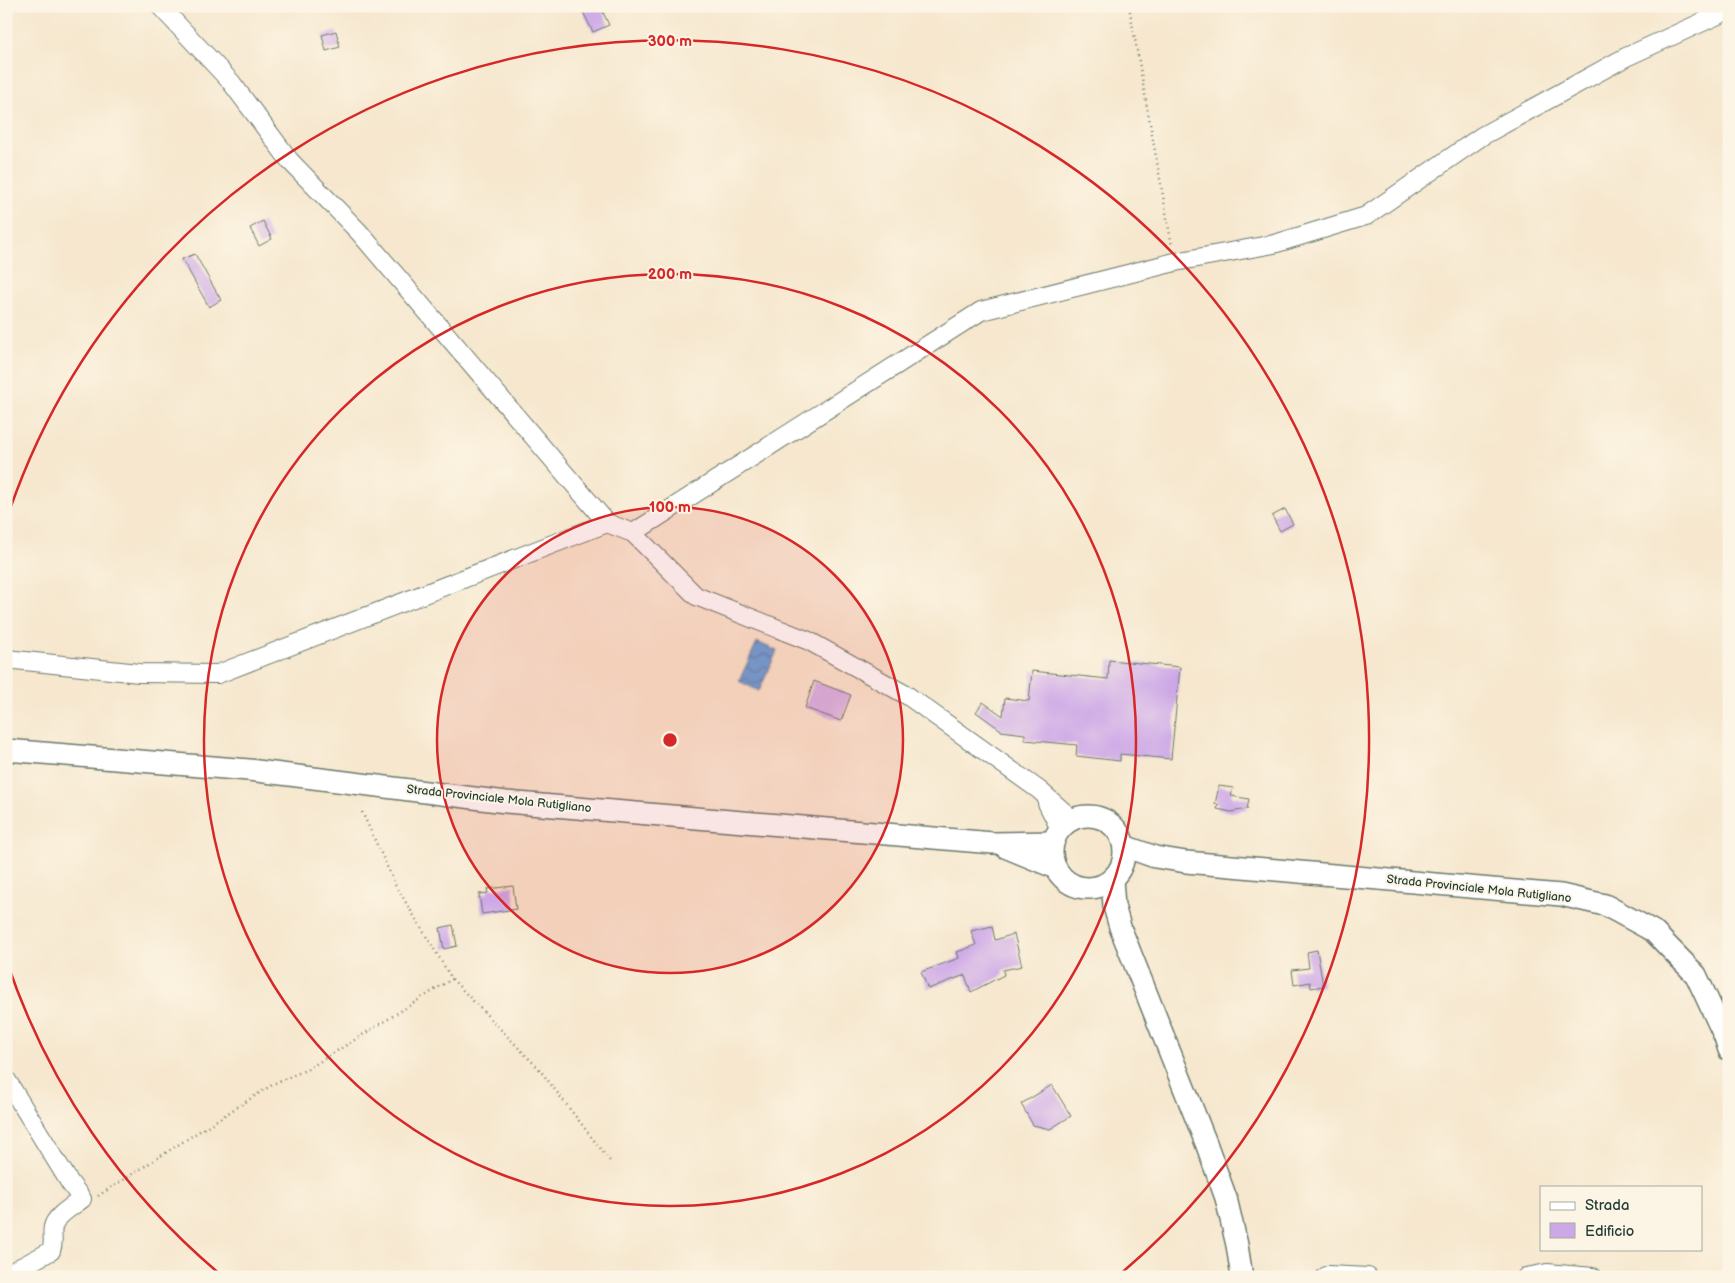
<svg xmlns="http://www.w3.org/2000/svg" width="1735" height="1283" font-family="'Balsamiq Sans',sans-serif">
  <defs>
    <pattern id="water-waves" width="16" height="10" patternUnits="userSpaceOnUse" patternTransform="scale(1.25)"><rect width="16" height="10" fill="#6ba4da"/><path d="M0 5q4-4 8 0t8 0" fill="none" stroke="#5787b2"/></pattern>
  </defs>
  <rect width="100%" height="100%" fill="#fcf5e5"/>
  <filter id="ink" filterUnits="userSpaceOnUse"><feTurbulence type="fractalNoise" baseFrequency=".02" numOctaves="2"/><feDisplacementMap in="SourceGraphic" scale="10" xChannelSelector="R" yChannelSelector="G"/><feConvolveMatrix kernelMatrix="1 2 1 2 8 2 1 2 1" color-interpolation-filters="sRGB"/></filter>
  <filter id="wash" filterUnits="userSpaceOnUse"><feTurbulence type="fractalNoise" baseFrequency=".0096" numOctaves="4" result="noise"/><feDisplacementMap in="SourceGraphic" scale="20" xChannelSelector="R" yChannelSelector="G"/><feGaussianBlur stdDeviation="1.12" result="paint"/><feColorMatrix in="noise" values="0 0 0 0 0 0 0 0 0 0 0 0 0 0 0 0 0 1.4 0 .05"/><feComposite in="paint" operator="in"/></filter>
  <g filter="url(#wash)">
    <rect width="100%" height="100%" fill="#f6e7ce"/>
    <!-- water -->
    <path fill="url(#water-waves)" stroke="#457087" d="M757,642L777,651L759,691L739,681Z"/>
    <g id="blocks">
      <!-- building -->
      <g fill="#cda8e7">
        <path d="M594,6H600L609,25L593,32L583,12Z"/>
        <path d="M336,31L340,47L326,51L322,35Z"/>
        <path d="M263,221L272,239L259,246L250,228Z"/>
        <path d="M195,254L221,300L209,307L182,259Z"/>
        <path d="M1285,509L1293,524L1280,531L1272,516Z"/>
        <path d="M1109,660L1180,667L1171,759L1120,754V761L1076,756L1077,745L1025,740V734L1001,731V730L976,712L983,702L1003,716L1005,698L1029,701L1032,671L1108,679Z"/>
        <path d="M814,681L851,695L841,721L805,708Z"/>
        <path d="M1219,786L1233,788L1231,796L1249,799L1247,809L1231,812L1217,809L1218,804H1215Z"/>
        <path d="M513,886L516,909L482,914L479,894L488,893L487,889Z"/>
        <path d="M453,925L457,946L444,949L440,928Z"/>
        <path d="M992,926L995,940L1014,934L1022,966L1003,970L1004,975L971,992L965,975L928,989L921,972L959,958L957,952L976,945L971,931Z"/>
        <path d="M1317,950L1323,986L1311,988L1310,982L1294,985L1292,970L1309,968L1307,952Z"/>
        <path d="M1052,1085L1071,1116L1050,1129L1033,1125L1021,1104Z"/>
      </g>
    </g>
  </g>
  <g filter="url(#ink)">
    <use href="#blocks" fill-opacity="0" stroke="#6a786a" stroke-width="1"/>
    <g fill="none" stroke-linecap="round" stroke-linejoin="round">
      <defs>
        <g id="minor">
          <path d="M160,6L231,82L290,161L359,232L607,523L633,533L696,596L809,641L908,696L1039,790L1072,819"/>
          <path d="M633,533L981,311L1175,262L1274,244L1366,216L1482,136L1626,57L1729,10"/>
          <path d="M6,659L139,673L218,674L607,523"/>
          <path d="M1047,803L1060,829"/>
          <path d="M6,1079L70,1183L82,1199C73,1206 55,1216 53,1227C51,1236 55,1240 51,1251L6,1275"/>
          <path d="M1325,1277L1328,1275L1368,1277"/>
          <path d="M1526,1277L1547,1273L1593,1277"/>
        </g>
        <g id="major">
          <path d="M6,750L249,770L506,802L993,843L1053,842"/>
          <circle cx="1088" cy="852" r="36"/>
          <path d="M1124,846L1155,857L1186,862L1561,895L1605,905L1653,931L1696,975L1725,1037L1729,1050"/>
          <path d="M1005,847L1056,868"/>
          <path d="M1112,880L1114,906L1120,927L1206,1143L1226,1198L1237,1245L1242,1277"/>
        </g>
      </defs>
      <!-- minor casing -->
      <use href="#minor" stroke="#6a786a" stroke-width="20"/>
      <!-- major casing -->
      <use href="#major" stroke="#6a786a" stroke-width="24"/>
      <!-- path -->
      <g stroke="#6a786a" stroke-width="2.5" stroke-dasharray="1 4" stroke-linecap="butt">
        <path d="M1129,6L1172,246"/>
        <path d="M362,812L396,886L452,979L539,1069L610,1161"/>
        <path d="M98,1196L275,1083L308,1069L452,979"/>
      </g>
      <!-- minor -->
      <use href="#minor" stroke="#fff" stroke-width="18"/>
      <!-- major -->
      <use href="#major" stroke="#fff" stroke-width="21"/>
    </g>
  </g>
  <!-- distance rings -->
  <circle cx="670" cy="740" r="233" fill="#d62828" fill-opacity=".12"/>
  <g fill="none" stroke="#d62828" stroke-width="2.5">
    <circle cx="670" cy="740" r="233"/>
    <circle cx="670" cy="740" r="466"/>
    <path d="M221 1275A699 699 0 0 1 7 962M7 518A699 699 0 1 1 1119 1275"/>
  </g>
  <g text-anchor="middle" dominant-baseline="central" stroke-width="4" stroke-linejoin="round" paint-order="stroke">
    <!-- street labels -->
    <g font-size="12" fill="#1f3d34" stroke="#fcf5e5">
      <text transform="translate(499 799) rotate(6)">Strada Provinciale Mola Rutigliano</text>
      <text transform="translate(1479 889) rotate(6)">Strada Provinciale Mola Rutigliano</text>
    </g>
  </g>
  <circle cx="670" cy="740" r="8" fill="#d62828" stroke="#fcf5e5" stroke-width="2.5"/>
  <g font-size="15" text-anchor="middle" font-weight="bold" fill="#d62828" stroke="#fcf5e5" stroke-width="4" stroke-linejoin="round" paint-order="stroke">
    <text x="670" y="46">300 m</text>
    <text x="670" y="279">200 m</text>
    <text x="670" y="512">100 m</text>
  </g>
  <!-- margin -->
  <rect width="1735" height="1283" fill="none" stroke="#fcf5e5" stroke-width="25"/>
  <!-- legend -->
  <rect x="1540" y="1186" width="162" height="65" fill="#fcf5e5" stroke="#a4ab9e"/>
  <rect x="1550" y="1202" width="25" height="8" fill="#ffffff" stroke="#a4ab9e"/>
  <text x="1585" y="1210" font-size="15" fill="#1f3d34">Strada</text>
  <rect x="1550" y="1223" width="25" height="15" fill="#cda8e7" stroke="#a4ab9e"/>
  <text x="1585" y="1236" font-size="15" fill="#1f3d34">Edificio</text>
</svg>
